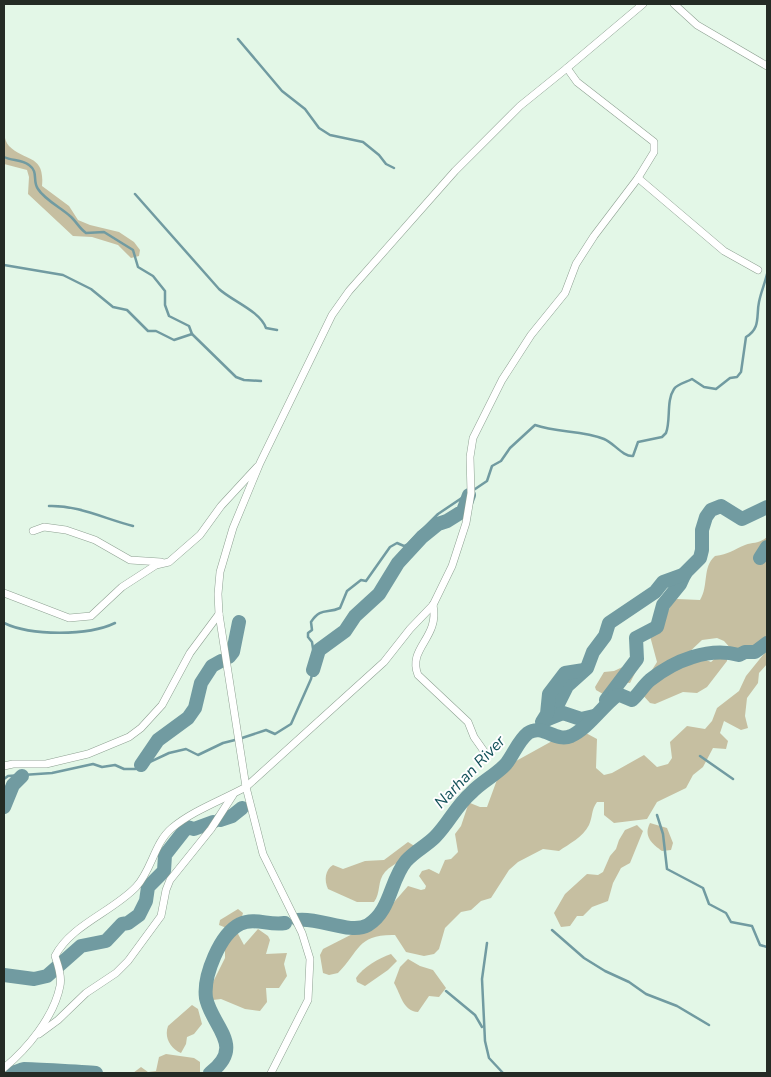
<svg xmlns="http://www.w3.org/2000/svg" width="771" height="1077" font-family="'Nunito Sans',sans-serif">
  <rect width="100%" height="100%" fill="#e3f7e7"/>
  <!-- green -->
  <g fill="#c6bfa1">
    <path d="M4,134C5,138 6,143 9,146C25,162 45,154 42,186L69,206L78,220L90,225L119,232L134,242L140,250L139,256L131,258L118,245L92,237L73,236L28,194L29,177L27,170L4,164Z"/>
    <path d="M767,537V641L753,649L733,651L724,641L717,638L702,640L684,657L657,672H653L652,670L657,662L650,636C653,624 659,620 667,612C671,607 671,602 677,599L700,600C709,586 702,567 715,556C729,554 733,550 745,545C754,542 759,544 767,537Z"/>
    <path d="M767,650V664L759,673L758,683L747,698L745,716L748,728L741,730L724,721L720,733L728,741L726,749L713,748L703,767L693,775L686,788L657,802L647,819L614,823L604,815V802H597C591,810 593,816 589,825C583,837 569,844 559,851L543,849L518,862L509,870L491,898L481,901L471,910L461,912L445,928L439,949L434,954L424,956L406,952L395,935C357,934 360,951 338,973L329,975L323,973L320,955L323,949L372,924L381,917L408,886L421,890L425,889L426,886L419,876L422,871L429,869L439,874L445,860L451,859L458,852L455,834L461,826L468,805L470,803L480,807H487L498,777L516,761L554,740H565L584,732L597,739L596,768L604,775L612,773L644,755L657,767L668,764L672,758L670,742L687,726L705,729L712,721L717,708L739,691L746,676Z"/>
    <path d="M719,655L727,656V661L707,687L697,693L683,692L655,704L650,703L641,693C645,676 684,663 699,657L711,662Z"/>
    <path d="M627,665L636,671L630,683L620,682L603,694L596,690L595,687L604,672L614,671Z"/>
    <path d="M650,823L667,828L673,843L671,850L662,851C652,844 643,836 650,823Z"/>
    <path d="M637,825L643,831L630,863L621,868L613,883L608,901L592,907L583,916H577L570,926L561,927L554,913L565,894L587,874L598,875L603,872L610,856L616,849L619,840L625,830Z"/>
    <path d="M408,842L416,847C408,860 394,862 385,872C377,881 381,893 374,902H357L328,889C324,880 325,870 333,865L343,869L365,861L384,860Z"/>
    <path d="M238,909L243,913L241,920L229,929L219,925L220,920Z"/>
    <path d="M258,929L268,936L270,940L266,954L287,953L284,964L287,976L279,988H266L267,1002L260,1011L245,1009L221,999L213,1000L210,988L225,958V943L232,932H237L244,945Z"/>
    <path d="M391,954L397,961L388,970L365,986L357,982L356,978C363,967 379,958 391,954Z"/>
    <path d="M408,959L420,966L433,970L446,988L439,997L429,996L418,1012C403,1011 401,995 394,983L400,967Z"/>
    <path d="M192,1005L198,1009L202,1024L194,1034L187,1037L186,1044L181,1053C170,1048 164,1037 168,1026Z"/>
    <path d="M166,1054L194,1058L200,1062V1073H133L141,1067L148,1072L156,1071L159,1057Z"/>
  </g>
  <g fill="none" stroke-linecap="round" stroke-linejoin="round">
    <!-- stream -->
    <g stroke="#719ba1" stroke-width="2.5">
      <path d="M238,39L282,91L305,109L319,128L330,135L363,142L379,155L386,164L394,168"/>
      <path d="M4,157C12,161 22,159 29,165C39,172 32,181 38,189C44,199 61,208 70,216C76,221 79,228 86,233L104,232L133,250L138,267L153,276L165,291V305L169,316L189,326L192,334"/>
      <path d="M135,194L219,289C232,301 260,311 266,328L277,330"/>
      <path d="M4,265L63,275L91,289L113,307L127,310L148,331H156L174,340L192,334L236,377L244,380L261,381"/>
      <path d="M49,506C78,505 105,519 133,526"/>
      <path d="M4,623C31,636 88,636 115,623"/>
      <path d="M242,738L266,730L275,734L291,724L311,679L315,662L312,642L308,637V633L312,630L311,622C321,607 327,614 340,608L347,591L361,580L366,581L390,547L397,543L404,546L408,544L438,514L487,481L492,466L501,461L510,448L535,425C557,433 582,430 604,439C614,443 623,457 633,456L638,442L662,437L666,433C671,420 666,401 674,389C677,384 687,382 692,379L704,387L716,389L730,378L737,377L741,372L746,337C761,328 756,316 759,302C761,292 765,283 767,274"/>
      <path d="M700,756L733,779"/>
      <path d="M4,779L8,776L52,773L93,764L102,767L115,765L124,769H135L169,753L186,749L198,755L223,743L235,740"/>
      <path d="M657,815L663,834L667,869L703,888L709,904L726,913L731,922L752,926L760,945L767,947"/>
      <path d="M552,930L584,958L605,971L629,982L646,994L677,1006L709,1025"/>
      <path d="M487,943L482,979L485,1041L489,1058L503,1073"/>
      <path d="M446,991L475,1015L482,1027"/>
    </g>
    <!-- river -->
    <g stroke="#719ba1" stroke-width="14">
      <path d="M760,558L767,547"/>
      <path d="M229,657L233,652L239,622"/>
      <path d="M313,670L319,650L345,631L355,616L379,594L398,563L422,537L438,524L447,521L463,511L469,495"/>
      <path d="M606,700L637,659L636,638L657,627L663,605L680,584L685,573L700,558L702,550V530L706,517L711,510L721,506L742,519L767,507"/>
      <path d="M548,719L555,710L567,686L587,668L593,652L605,636L609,623L655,592L663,582L685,574"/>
      <path d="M548,719L563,713L581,719L594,716"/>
      <path d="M542,722L547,714L549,694L565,673L584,670"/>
      <path d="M141,765L158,740L188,718L195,708L201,683L212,666L221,661"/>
      <path d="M4,807L13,785L22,776"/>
      <path d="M220,820L232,816L242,808"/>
      <path d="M298,920C319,917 351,935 368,925C391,911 390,880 406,861C415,851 426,846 435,837C449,823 456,806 471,793C481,782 496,775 506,764C514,754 518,741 528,733C543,723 555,743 571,736C588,728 601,708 616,696L620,695L632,700C639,694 643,686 650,680C675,660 709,647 739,655L745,652H755L767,643"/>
      <path d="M4,975L34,979L47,976L81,946L106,941L122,924L128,923L139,915L146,901L148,887L164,871L165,855L187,827L194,829L213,822"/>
      <path d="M12,1073C16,1072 20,1070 24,1069C30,1069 92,1072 96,1073"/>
      <path d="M210,1073C246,1046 212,1027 206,998C203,976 220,934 240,924C255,917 269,926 285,923"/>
    </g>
    <defs>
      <g id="minor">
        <path d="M674,4L697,25L767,66"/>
        <path d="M638,178L724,251L758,270"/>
        <path d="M33,531L44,527L66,530L95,540L130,560L161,562"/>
        <path d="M4,593L69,618L91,616L122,587L156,565L169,562L200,535L221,506L257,467"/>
        <path d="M433,605C440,638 407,648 418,675L468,722L474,737L486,754"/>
        <path d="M4,766L13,764H46L88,754L129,737L141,728L162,705L190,653L219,614"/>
        <path d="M39,1034L58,1020L86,993L116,973L128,961L161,916L166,890L170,880L211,829L233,795"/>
        <path d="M4,1068C27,1049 54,1017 60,986C62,976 58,965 55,956C71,925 112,912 136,887C152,870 154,843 172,828C192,811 222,800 246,787L219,614L218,594L220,572L233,528L260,463L332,315L349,291L455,171L520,106L567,68"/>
        <path d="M271,1073L308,1000L310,959L302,933L263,854L246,787L384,662L410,629L433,605L452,566L466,523L471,493L470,457L473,438L502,380L531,335L565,293L576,264L594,236L638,178L654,152V142L577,82L567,68L643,4"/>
      </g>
    </defs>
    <!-- minor casing -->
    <use href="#minor" stroke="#8ea192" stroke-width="8"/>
    <!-- minor -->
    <use href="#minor" stroke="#fff" stroke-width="7"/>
  </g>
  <g text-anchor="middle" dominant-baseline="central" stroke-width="4" stroke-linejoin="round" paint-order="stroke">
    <!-- water labels -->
    <g font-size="16" font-style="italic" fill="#135159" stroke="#fefefe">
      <text transform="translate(470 772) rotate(-46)">Narhan River</text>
    </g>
  </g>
  <!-- border -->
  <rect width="771" height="1077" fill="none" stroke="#242b25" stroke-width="10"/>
</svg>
